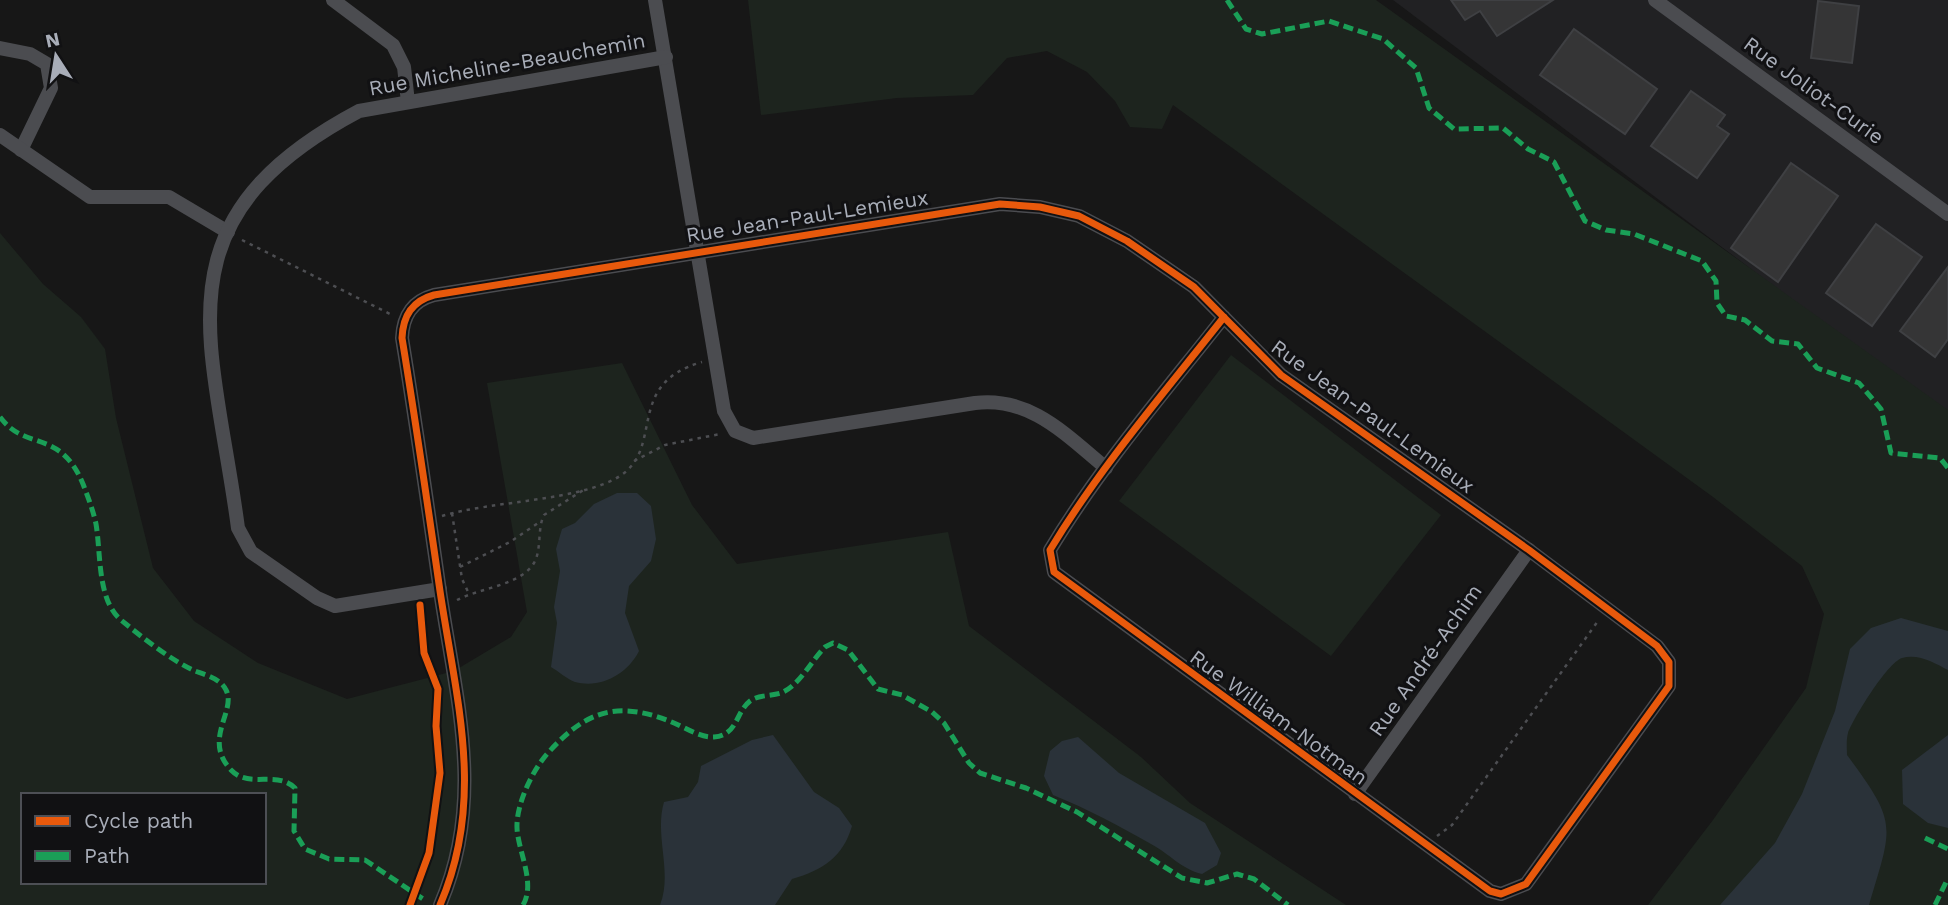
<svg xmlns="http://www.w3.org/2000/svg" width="1948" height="905" font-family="'Work Sans',sans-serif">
  <rect width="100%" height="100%" fill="#171717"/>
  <!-- built -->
  <path fill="#212123" d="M1393,0H1948V417Z"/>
  <!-- green -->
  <g fill="#1d241e" fill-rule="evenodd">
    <path d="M748,0H1376L1948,410V905H1648L1713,820L1806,688L1824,614L1802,566L1713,497L1173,105L1162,129L1130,127L1115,101L1087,72L1047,51L1007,58L973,95L897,98L761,115Z"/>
    <path d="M0,233L43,284L81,317L105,349L116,418L153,568L194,621L258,663L347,699L454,671L511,637L527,612L487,383L622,363L692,505L737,564L948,532L969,626L1141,757L1190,803L1346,905H0ZM23,795H264V882H23Z"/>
    <path d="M1231,355L1441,515L1331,656L1119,501Z"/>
  </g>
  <!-- water -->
  <g fill="#2a3239">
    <path d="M617,493H637L651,506L656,539L651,561L629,586L625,613L639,651C628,673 602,689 575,682C567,679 558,671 551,667L557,623L554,607L560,571L556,549L562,529L575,523L594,504Z"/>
    <path d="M1901,618L1948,631V670C1935,663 1918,653 1902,658C1887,663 1853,719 1848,733C1846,740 1847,749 1847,755C1898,824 1893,824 1869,905H1720L1775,843L1802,794L1835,711L1850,649L1871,628Z"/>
    <path d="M773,735L814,792L839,808L852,826C843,857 823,870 792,879L775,905H660C673,872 654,836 664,802L688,797L698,782L701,766L752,740Z"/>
    <path d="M1948,735V828L1928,823L1903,804L1902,770Z"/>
    <path d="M1078,737L1119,773L1205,823L1221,853L1217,865L1202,874C1181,869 1170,854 1151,844C1119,826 1088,809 1053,795L1044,776L1050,751L1062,741Z"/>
  </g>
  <!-- building -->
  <g fill="#353536" stroke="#3f4043" stroke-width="2">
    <path d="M1451,0H1553L1497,36L1480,11L1465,20Z"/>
    <path d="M1818,1L1859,6L1852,63L1811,58Z"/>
    <path d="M1574,29L1657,89L1625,134L1540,75Z"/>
    <path d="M1691,91L1725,115L1717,126L1729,134L1697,178L1651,146Z"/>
    <path d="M1791,163L1838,196L1778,282L1731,248Z"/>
    <path d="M1876,224L1922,257L1872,326L1826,293Z"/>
    <path d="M1948,267V339L1935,357L1900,331Z"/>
  </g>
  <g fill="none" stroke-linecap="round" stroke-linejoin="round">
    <!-- path -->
    <g stroke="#4d4e52" stroke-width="2.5" stroke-dasharray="3.5 5" stroke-linecap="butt">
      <path d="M242,240L392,315"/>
      <path d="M634,461L665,445L720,434"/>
      <path d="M452,513L462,579L469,594"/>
      <path d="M442,516C490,501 581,501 620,476C665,447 624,384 702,362"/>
      <path d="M460,567L510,542L541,521"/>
      <path d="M457,600C480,588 521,585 534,563C542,549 537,529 544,515L585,489"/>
      <path d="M1437,836L1452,825L1598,621"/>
    </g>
    <!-- street -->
    <g stroke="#4b4c50" stroke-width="14">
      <path d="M333,0L393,45L404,67L408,102"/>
      <path d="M655,0L724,411L735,431L753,438L975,403C1030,396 1066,435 1106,468"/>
      <path d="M1655,0L1948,214"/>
      <path d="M0,48L30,54L47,64L51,88L21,150"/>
      <path d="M0,135L90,197H169L228,232"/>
      <path d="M440,589L335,606L317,598L251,552L238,528C213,339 152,221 359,111L666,57"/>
      <path d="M1355,794L1529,550"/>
      <path d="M440,905C486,799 456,699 440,591C428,507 416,423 402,338C403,316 412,301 434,295L1000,204L1040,207L1079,216L1127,241L1194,287L1281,375L1529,550L1657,646L1669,662V686L1526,884L1501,894L1490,891L1054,572L1050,550C1100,467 1164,393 1224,317"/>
    </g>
    <!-- quiet -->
    <g stroke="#1a9f57" stroke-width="5" stroke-dasharray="10 5" stroke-linecap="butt">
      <path d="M1227,0L1246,29L1262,34L1329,21L1383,39L1416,68L1429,108L1454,129L1503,128L1528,149L1554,162L1585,221L1606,230L1634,234L1702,261L1716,281L1717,303L1726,316L1745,320L1772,341L1798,344L1817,368L1859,383L1881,409L1891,453L1940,458L1948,468"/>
      <path d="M0,417C26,452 60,428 83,484C88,497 93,510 96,524C101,553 97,600 121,620C143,638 169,659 195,671C206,675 221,679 226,690C237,711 202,739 231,770C249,789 276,770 295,788L294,831L305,849L329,859L365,860L426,901"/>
      <path d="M1925,838L1948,849"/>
      <path d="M523,905C536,883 518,851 517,828C516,805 532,771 547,754C587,709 619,700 674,723C686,728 701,738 714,737C738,735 735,713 750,701C758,695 771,696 781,693C800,685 811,661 825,647L833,643L848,650L878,689L902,695L932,712L944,723L969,763L980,773L1026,788L1077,812L1182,878L1207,883L1237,874L1254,879L1288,905"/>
      <path d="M1935,905L1948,878"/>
    </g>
    <defs>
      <g id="cycleway">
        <path d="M410,905L429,853L440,773L436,726L438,689L424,653L420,605"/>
        <path d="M440,905C486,799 456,699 440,591C428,507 416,423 402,338C403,316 412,301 434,295L1000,204L1040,207L1079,216L1127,241L1194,287L1281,375L1529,550L1657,646L1669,662V686L1526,884L1501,894L1490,891L1054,572L1050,550C1100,467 1164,393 1224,317"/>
      </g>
    </defs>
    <!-- cycleway casing -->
    <use href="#cycleway" stroke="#111113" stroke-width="11"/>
    <!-- cycleway -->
    <use href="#cycleway" stroke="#e8590c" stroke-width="7"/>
  </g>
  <g text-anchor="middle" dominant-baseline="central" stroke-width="6" stroke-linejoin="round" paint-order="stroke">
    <!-- street labels -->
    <g font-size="21" fill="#a8adb8" stroke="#111113">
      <text transform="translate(507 64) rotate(-10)">Rue Micheline-Beauchemin</text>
      <text transform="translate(1814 90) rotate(36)">Rue Joliot-Curie</text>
      <text transform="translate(807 216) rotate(-9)">Rue Jean-Paul-Lemieux</text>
      <text transform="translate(1373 416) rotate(36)">Rue Jean-Paul-Lemieux</text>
      <text transform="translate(1425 660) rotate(-55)">Rue André-Achim</text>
      <text transform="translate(1279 717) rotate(36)">Rue William-Notman</text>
    </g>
  </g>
  <!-- legend -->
  <rect x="21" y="793" width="245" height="91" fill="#111113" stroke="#4d4f55" stroke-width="2"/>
  <rect x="35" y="816" width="35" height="10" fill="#e8590c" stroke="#4d4f55" stroke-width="2"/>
  <text x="84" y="828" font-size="21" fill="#a8adb8">Cycle path</text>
  <rect x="35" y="851" width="35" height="10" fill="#1a9f57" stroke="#4d4f55" stroke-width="2"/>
  <text x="84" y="863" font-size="21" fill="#a8adb8">Path</text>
  <!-- north arrow -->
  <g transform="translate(56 56) rotate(348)" stroke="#111113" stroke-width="5" paint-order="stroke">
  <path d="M0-5L12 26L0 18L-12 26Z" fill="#a8adb8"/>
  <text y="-10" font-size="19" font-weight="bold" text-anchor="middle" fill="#a8adb8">N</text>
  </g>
</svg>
